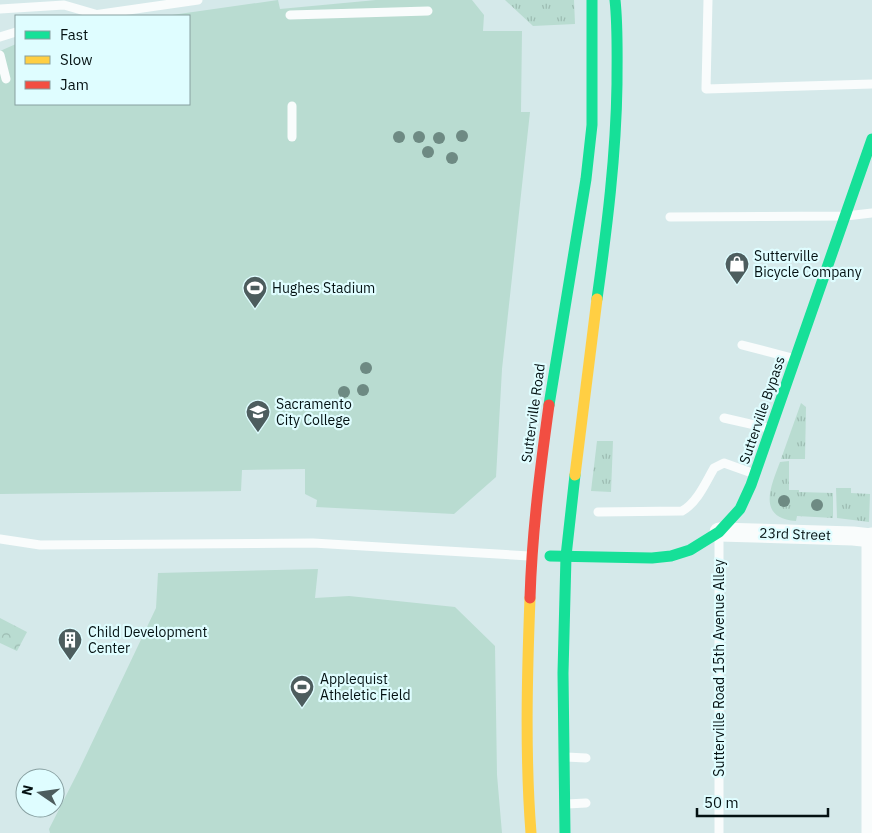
<svg xmlns="http://www.w3.org/2000/svg" width="872" height="833" font-family="'IBM Plex Sans',sans-serif">
  <defs>
    <pattern id="grass-tufts" width="24" height="20" patternUnits="userSpaceOnUse" patternTransform="scale(1.25)"><rect width="24" height="20" fill="#b9dcd1"/><path d="M3 7l-1-3M5 7V3M7 7l1-3M15 17l-1-3M17 17v-4M19 17l1-3" fill="none" stroke="#9dbcb2"/></pattern>
    <pattern id="forest-crowns" width="20" height="18" patternUnits="userSpaceOnUse" patternTransform="scale(1.25)"><rect width="20" height="18" fill="#b9dcd1"/><path d="M2 6a3 3 0 1 1 6 0M12 15a3 3 0 1 1 6 0" fill="none" stroke="#9dbcb2"/></pattern>
  </defs>
  <rect width="100%" height="100%" fill="#d5e9ea"/>
  <!-- grass -->
  <g fill="url(#grass-tufts)">
    <path d="M505,0H574L575,24L533,26Z"/>
    <path d="M801,403L806,407L805,459H781Z"/>
    <path d="M597,441H613L611,492L591,491Z"/>
    <path d="M789,461V490H799V492L833,493V518L797,516L796,521C756,518 771,486 780,462Z"/>
    <path d="M836,488H851V493L870,494L869,522L837,518Z"/>
  </g>
  <!-- forest -->
  <path fill="url(#forest-crowns)" d="M0,618L27,632L17,651L0,643Z"/>
  <!-- garden -->
  <g fill="#b9dcd1">
    <path d="M278,0L280,9L376,0H472L484,15L483,31H522L521,112H530L502,369L496,477L454,514L316,507L317,500L305,494V469L242,470L241,491L0,494V51L16,44V104H189V16H165Z"/>
    <path d="M318,569L315,598L349,596L455,607L495,646L497,775L502,833H50L49,829L79,770L156,608L158,573Z"/>
  </g>
  <g fill="none" stroke-linecap="round" stroke-linejoin="round">
    <!-- lane -->
    <g stroke="#f9fcfc" stroke-width="9">
      <path d="M708,0L706,89L872,84"/>
      <path d="M0,9L64,5L95,14"/>
      <path d="M290,15L428,11"/>
      <path d="M87,16L198,0"/>
      <path d="M0,37L16,32"/>
      <path d="M0,55L6,79"/>
      <path d="M292,106V137"/>
      <path d="M670,217L846,216L872,213"/>
      <path d="M742,345L792,358"/>
      <path d="M724,418L768,428"/>
      <path d="M598,512L682,511C697,503 706,482 714,468L724,463L752,473"/>
      <path d="M719,538V833"/>
      <path d="M0,539L40,545L313,543L529,556"/>
      <path d="M566,757L586,758"/>
      <path d="M567,804L586,803"/>
    </g>
    <!-- street -->
    <g stroke="#f9fcfc" stroke-width="19">
      <path d="M719,532L853,536L872,538"/>
      <path d="M871,833V537"/>
    </g>
    <!-- fast -->
    <g stroke="#16e098" stroke-width="11">
      <path d="M597,299C607,227 616,156 617,84C617,55 618,28 615,0"/>
      <path d="M549,405L586,179L592,125V0"/>
      <path d="M550,556L652,558L671,556L690,550L719,532L740,509L751,485L872,139"/>
      <path d="M565,833L563,673L566,556L575,475"/>
    </g>
    <!-- slow -->
    <g stroke="#ffcf43" stroke-width="11">
      <path d="M575,475L597,299"/>
      <path d="M530,598C527,676 525,756 531,833"/>
    </g>
    <!-- jam -->
    <path stroke="#f24e42" stroke-width="11" d="M530,598C532,533 540,470 549,405"/>
  </g>
  <!-- trees -->
  <g fill="#6e8a83">
    <circle cx="462" cy="136" r="6"/>
    <circle cx="399" cy="137" r="6"/>
    <circle cx="419" cy="137" r="6"/>
    <circle cx="439" cy="138" r="6"/>
    <circle cx="428" cy="152" r="6"/>
    <circle cx="452" cy="158" r="6"/>
    <circle cx="366" cy="368" r="6"/>
    <circle cx="363" cy="390" r="6"/>
    <circle cx="344" cy="392" r="6"/>
    <circle cx="784" cy="501" r="6"/>
    <circle cx="817" cy="505" r="6"/>
  </g>
  <!-- icons -->
  <defs>
    <symbol id="shop-pin" viewBox="-11 -11 22 30"><path d="M0 17L-7.5 6A9.5 9.5 0 1 1 7.5 6Z" fill="#4d5d5e" stroke="#dffdff"/><path d="M-5-2.5h2.3a2.7 3.5 0 0 1 5.4 0H5L5.5 6h-11ZM-1.5-2.5h3a1.5 2.3 0 0 0-3 0Z" fill="#fff"/></symbol>
    <symbol id="stadium-pin" viewBox="-11 -11 22 30"><path d="M0 17L-7.5 6A9.5 9.5 0 1 1 7.5 6Z" fill="#4d5d5e" stroke="#dffdff"/><path d="M0-5a6.5 5 0 1 0 0 10a6.5 5 0 1 0 0-10ZM-3.5-1.8h7v3.6h-7Z" fill="#fff"/></symbol>
    <symbol id="university-pin" viewBox="-11 -11 22 30"><path d="M0 17L-7.5 6A9.5 9.5 0 1 1 7.5 6Z" fill="#4d5d5e" stroke="#dffdff"/><path d="M0-5L7-2L0 1L-7-2ZM-4 1L0 2.5L4 1V4Q0 6-4 4Z" fill="#fff"/></symbol>
    <symbol id="building-pin" viewBox="-11 -11 22 30"><path d="M0 17L-7.5 6A9.5 9.5 0 1 1 7.5 6Z" fill="#4d5d5e" stroke="#dffdff"/><path d="M-4-6H4V6H1V3H-1V6H-4ZM-2.5-4.3h1.7v1.8h-1.7ZM.8-4.3h1.7v1.8H.8ZM-2.5-1h1.7V.8h-1.7ZM.8-1h1.7V.8H.8Z" fill="#fff"/></symbol>
  </defs>
  <g fill-rule="evenodd">
    <use href="#shop-pin" x="723" y="250" width="28" height="38"/>
    <use href="#stadium-pin" x="241" y="274" width="28" height="38"/>
    <use href="#university-pin" x="244" y="398" width="28" height="38"/>
    <use href="#building-pin" x="56" y="626" width="28" height="38"/>
    <use href="#stadium-pin" x="288" y="673" width="28" height="38"/>
  </g>
  <g text-anchor="middle" dominant-baseline="central" stroke-width="4.5" stroke-linejoin="round" paint-order="stroke">
    <!-- poi labels -->
    <g font-size="14" fill="#041112" stroke="#dffdff" text-anchor="start">
      <text x="754" y="256">Sutterville<tspan x="754" dy="16">Bicycle Company</tspan></text>
      <text x="272" y="288">Hughes Stadium</text>
      <text x="276" y="404">Sacramento<tspan x="276" dy="16">City College</tspan></text>
      <text x="88" y="632">Child Development<tspan x="88" dy="16">Center</tspan></text>
      <text x="320" y="679">Applequist<tspan x="320" dy="16">Atheletic Field</tspan></text>
    </g>
    <!-- street labels -->
    <g font-size="14" fill="#041112" stroke="#dffdff">
      <text transform="translate(762 410) rotate(-71)">Sutterville Bypass</text>
      <text transform="translate(533 413) rotate(-82)">Sutterville Road</text>
      <text transform="translate(795 534) rotate(2)">23rd Street</text>
      <text transform="translate(719 668) rotate(-90)">Sutterville Road 15th Avenue Alley</text>
    </g>
  </g>
  <!-- legend -->
  <rect x="15" y="15" width="175" height="90" fill="#dffdff" stroke="#879fa0"/>
  <rect x="25" y="31" width="25" height="8" fill="#16e098" stroke="#879fa0"/>
  <text x="60" y="40" font-size="15" fill="#041112">Fast</text>
  <rect x="25" y="56" width="25" height="8" fill="#ffcf43" stroke="#879fa0"/>
  <text x="60" y="65" font-size="15" fill="#041112">Slow</text>
  <rect x="25" y="81" width="25" height="8" fill="#f24e42" stroke="#879fa0"/>
  <text x="60" y="90" font-size="15" fill="#041112">Jam</text>
  <!-- north arrow -->
  <g transform="translate(40 793) rotate(283)"><circle r="24" fill="#dffdff" stroke="#879fa0"/>
  <path d="M0-4L9 19L0 12L-9 19Z" fill="#4d5d5e"/>
  <text y="-8" font-size="14" font-weight="bold" text-anchor="middle" fill="#041112">N</text>
  </g>
  <!-- scale -->
  <path d="M697 808v8h131v-8" fill="none" stroke="#041112" stroke-width="2.5"/>
  <text x="704" y="808" font-size="15" fill="#041112" stroke="#dffdff" stroke-width="4" paint-order="stroke">50 m</text>
</svg>
